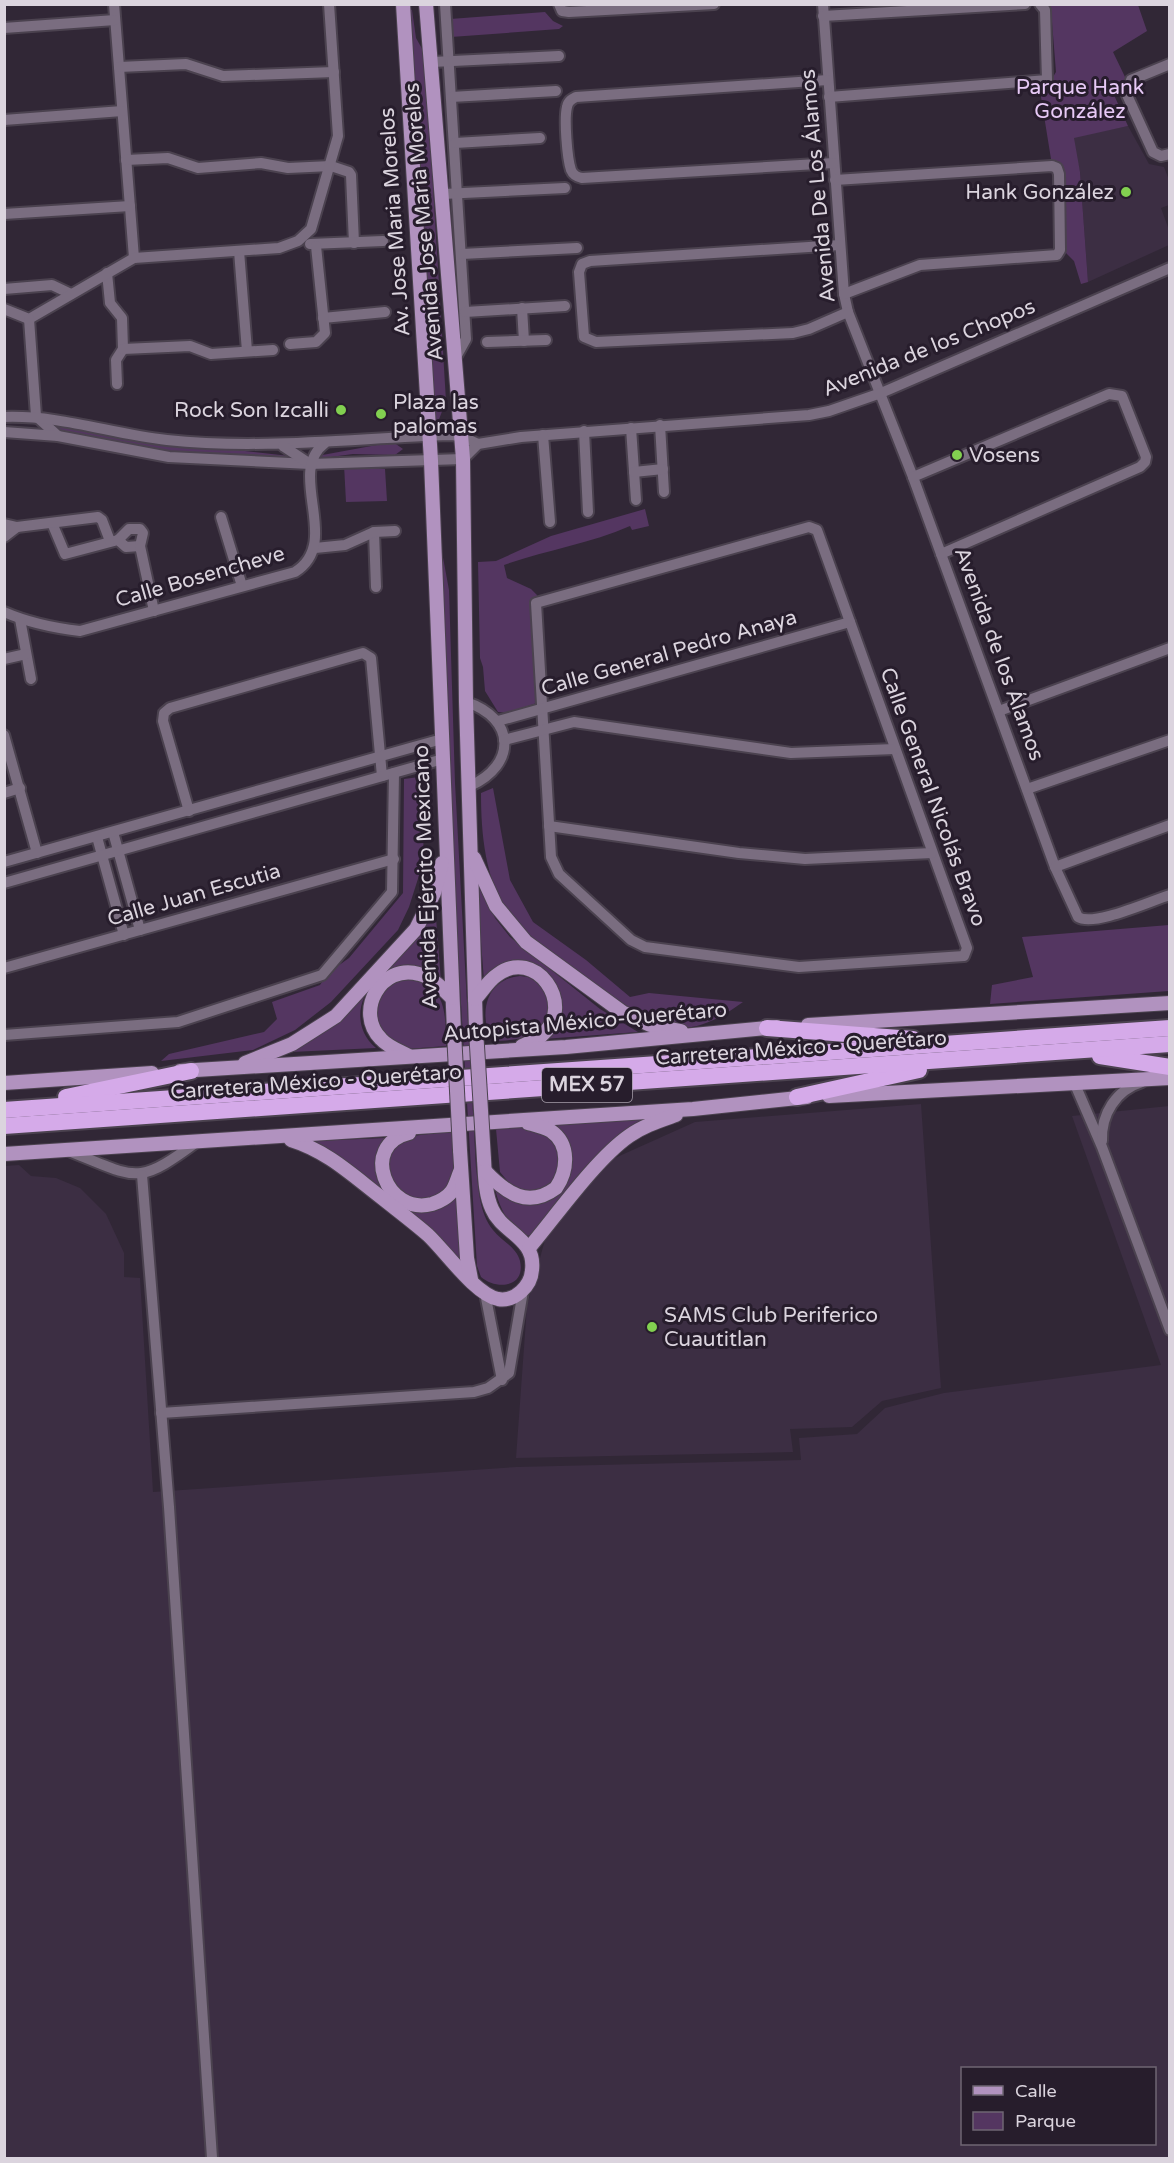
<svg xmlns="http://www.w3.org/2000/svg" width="1174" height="2163" font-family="'Varela Round',sans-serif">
  <rect width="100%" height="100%" fill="#312736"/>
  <!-- built -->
  <g fill="#3c2e43" fill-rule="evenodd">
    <path d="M1128,126L1149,164L1164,167L1169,180V205L1161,208L1169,230V245L1088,282L1080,172L1073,144L1074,137Z"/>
    <path d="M921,1104L941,1388L882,1401L852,1427L790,1429L793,1452L516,1458L527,1306L546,1236L606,1162L695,1122Z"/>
    <path d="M1169,1106V2158H5V1166L19,1165L31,1176L56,1178L80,1188L106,1214L124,1253V1277L140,1278L153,1492L517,1467L801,1460L799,1438L857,1434L885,1408L944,1393L1161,1365L1072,1116ZM962,2068H1154V2144H962Z"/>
  </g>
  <!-- green -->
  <g fill="#543661">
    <path d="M1046,5H1138L1147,31L1113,52L1126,79L1117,83L1114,95L1128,126L1074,138L1080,172L1088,282L1081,284L1074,261L1066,253L1064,173L1051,159L1041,97L1056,72L1051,10Z"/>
    <path d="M409,9L412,10L416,38L425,54L446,401L438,422L435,423Z"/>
    <path d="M545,12L553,21L563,26L559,29L451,37L450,19Z"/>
    <path d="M48,423L137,439L298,457L293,460L188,455L62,432Z"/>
    <path d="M393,442L403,449L395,455L353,454L316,459L317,456Z"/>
    <path d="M344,465L385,469L387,501L346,502Z"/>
    <path d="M645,509L649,526L632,530L630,526C590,544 545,550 504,565L507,578L531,589L537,595L535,608L541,702C526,705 516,714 498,712L485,691L483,667L480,658L478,562L496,561L551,536Z"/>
    <path d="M440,541L449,590L455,783L476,1168C479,1189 479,1213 493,1230C501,1241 516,1246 520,1261C526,1288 496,1290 481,1277L477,1266L447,774Z"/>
    <path d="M419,777L424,815L423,863L409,907L398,930L331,1002L295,1030L253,1050L161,1061L169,1054L264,1032L277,1019L272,1002L320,985L328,973L349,958L403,893L404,779Z"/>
    <path d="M493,788L510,880L533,922L586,960L630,997L649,993L743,1002C725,1015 699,1031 676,1027C661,1024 642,1017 628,1010C611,1003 520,931 510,916C485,881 481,834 481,793Z"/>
    <path d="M476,877L495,918L510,937L600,1009L638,1032L543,1039C548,1034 555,1028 558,1022C580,978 509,938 484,981Z"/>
    <path d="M434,893L441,981C395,934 330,1009 376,1048L291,1052L340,1019L396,956Z"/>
    <path d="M1169,925V991L990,1004L992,985L1033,977L1022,937Z"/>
    <path d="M520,976L528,977L544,986C558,1033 533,1040 492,1041C478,1013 486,979 520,976Z"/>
    <path d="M401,978C445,980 446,1009 446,1046L407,1049L389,1045L376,1020L378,994Z"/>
    <path d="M652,1118C600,1136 564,1195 530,1236C511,1234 498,1205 495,1188L504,1196L522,1202L570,1174L547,1125Z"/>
    <path d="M523,1126C531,1130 542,1132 549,1138C566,1152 562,1181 541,1189C532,1193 522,1190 513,1188L500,1172L496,1129Z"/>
    <path d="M453,1131L454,1169L444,1192L420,1202L393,1189L386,1158L404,1137Z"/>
    <path d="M385,1138C366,1169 380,1207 419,1211L457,1195L464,1266L311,1141Z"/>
  </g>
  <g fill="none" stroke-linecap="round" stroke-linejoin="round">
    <defs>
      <g id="minor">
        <path d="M114,4L134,258"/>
        <path d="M445,4L466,339L456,357"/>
        <path d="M559,4L562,11L569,12L714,4"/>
        <path d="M823,4L844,294L848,312L913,477L1055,867L1078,917C1094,927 1150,901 1170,895"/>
        <path d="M823,16L1025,4"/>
        <path d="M4,28L115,20"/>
        <path d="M432,62L559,56"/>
        <path d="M1170,64L1131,80L1127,95L1153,152L1161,156L1170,154"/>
        <path d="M119,67L186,64L223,76L334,72"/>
        <path d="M828,80L576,97C572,99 568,101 567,107C564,119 567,158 571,170C573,175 577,177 582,178L834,163"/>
        <path d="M451,97L556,91"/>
        <path d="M829,97L1047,80L1045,10L1040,4"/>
        <path d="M4,120L122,111"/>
        <path d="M455,143L540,138"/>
        <path d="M126,160L168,158L198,168L261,163L288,168L331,166L349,172L351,175L354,243"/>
        <path d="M835,180L1052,166L1057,168L1059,174L1060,250L1057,255L920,265L844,294"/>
        <path d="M443,194L565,188"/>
        <path d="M4,214L130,206"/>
        <path d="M310,244L383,241"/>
        <path d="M840,245L590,261L582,264L579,272L584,337L596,342L793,333L809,329L848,312"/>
        <path d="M239,251L247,351"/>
        <path d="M462,254L577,248"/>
        <path d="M107,273L110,303L122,318L123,349L116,360L117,384"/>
        <path d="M4,289L52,285L71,294"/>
        <path d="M522,308L524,341"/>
        <path d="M4,309L29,319L134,258L279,248L298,241L311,229L338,136L329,4"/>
        <path d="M465,312L565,306"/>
        <path d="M323,318L385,312"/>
        <path d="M29,319L36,416L58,436"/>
        <path d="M487,342L546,340"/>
        <path d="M290,344L316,342L325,333L316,246"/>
        <path d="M123,349L190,346L211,354L273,350"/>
        <path d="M4,417C62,415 111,434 167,440C262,450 355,438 450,435L461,436L478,444"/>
        <path d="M660,425L664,492"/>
        <path d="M631,428L636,500"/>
        <path d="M584,431L588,512"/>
        <path d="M4,432L58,436L169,457L310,464L463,459L478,444L521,437L809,415L829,411L881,393L1170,268"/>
        <path d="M543,435L550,522"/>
        <path d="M283,446L310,464"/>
        <path d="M634,472L663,469"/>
        <path d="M913,477L1109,394L1122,396L1146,457L1145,462L1140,467L941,554"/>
        <path d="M221,517L242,586"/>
        <path d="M52,523L65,554L118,540L126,547L140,546"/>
        <path d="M4,524L17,527L98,517L102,520L110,541"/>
        <path d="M809,527L817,530L967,948L964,956L799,967L645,947L631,940L559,874L551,857L536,603Z"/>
        <path d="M374,532L376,587"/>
        <path d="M4,537L17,527"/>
        <path d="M118,540L129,529H140L143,533L140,546L154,611"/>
        <path d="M315,548L345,545L374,532L395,531"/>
        <path d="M4,612C29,623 54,628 80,631L295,572C343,542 285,473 325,443"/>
        <path d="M20,619L31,679"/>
        <path d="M4,659L26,654"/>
        <path d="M466,702C516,718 517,765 470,786"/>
        <path d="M999,711L1170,648"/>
        <path d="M498,721L850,622"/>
        <path d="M4,735L37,853"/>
        <path d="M504,740L574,722L791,753L895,749"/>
        <path d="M1027,789L1170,740"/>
        <path d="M4,793L20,788"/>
        <path d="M189,811L163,721L164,713L170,708L363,653L371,658L382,776"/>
        <path d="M549,826L739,853L805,859L932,853"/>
        <path d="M113,832L140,930"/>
        <path d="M97,837L124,935"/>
        <path d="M4,862L442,739"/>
        <path d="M1055,867L1170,825"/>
        <path d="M4,883L443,759"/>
        <path d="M4,968L394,859"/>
        <path d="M4,1035L178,1022L322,975L392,892L394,773"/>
        <path d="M1074,1082L1102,1147L1170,1330"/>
        <path d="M1102,1141C1101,1114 1116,1090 1142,1082"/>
        <path d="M69,1151C137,1178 136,1187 198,1141"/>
        <path d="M142,1175L169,1507L212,2158"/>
        <path d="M485,1293L502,1380"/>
        <path d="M161,1413L474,1392L488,1388L509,1373L523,1291"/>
      </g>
      <g id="major">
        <path d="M403,4L431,461L454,1032"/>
        <path d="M426,4L463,459L466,702L476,1030"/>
        <path d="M474,858L496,906L526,942L622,1012L650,1025L681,1031"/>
        <path d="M475,999C482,992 488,981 497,975C535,946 577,1005 542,1035C537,1040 528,1043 522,1046"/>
        <path d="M808,1025L1170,1003"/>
        <path d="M409,1056C400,1051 388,1047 381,1039C354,1012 381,963 419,974C432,977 443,989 452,998"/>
        <path d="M245,1063L292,1044L336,1016L416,929L434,893L442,863"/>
        <path d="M180,1071L566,1047L777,1027"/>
        <path d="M4,1083L152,1073"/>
        <path d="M829,1096L1170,1078"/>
        <path d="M409,1133C359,1145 386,1216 432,1204C439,1202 448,1197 452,1191C456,1185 458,1176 461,1170"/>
        <path d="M291,1140C327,1151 352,1175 382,1198C397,1210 413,1222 428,1235C446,1252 475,1294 498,1299C515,1302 531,1286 532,1270C536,1238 502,1233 492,1209C485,1194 485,1175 484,1159"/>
        <path d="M460,1150L467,1258L471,1279"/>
        <path d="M4,1154L693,1109L807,1097"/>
        <path d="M485,1171C506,1193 528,1209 556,1188C568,1171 570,1144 551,1131C544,1127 535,1125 528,1123"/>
        <path d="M529,1248C556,1216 596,1159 629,1136C643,1126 659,1121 676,1115"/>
      </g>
      <g id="highway">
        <path d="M767,1028L913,1039"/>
        <path d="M1100,1056L1170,1067"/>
        <path d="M66,1097L191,1071"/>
        <path d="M797,1097L919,1070"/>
        <path d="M4,1110L1170,1028"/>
        <path d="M4,1126L1170,1044"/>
      </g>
    </defs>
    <!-- minor casing -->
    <use href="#minor" stroke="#4b424f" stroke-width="14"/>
    <!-- major casing -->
    <use href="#major" stroke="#4b424f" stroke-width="16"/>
    <!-- highway casing -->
    <use href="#highway" stroke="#4b424f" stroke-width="20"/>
    <!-- minor -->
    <use href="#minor" stroke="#7a6d80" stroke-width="10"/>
    <!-- major -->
    <use href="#major" stroke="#b192bf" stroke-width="14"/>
    <!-- highway -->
    <use href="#highway" stroke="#d5aae9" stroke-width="16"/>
    <defs>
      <g id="major-bridge">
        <path d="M476,1030L484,1159"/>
        <path d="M454,1032L460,1150"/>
      </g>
    </defs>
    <!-- major-bridge casing -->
    <use href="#major-bridge" stroke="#4b424f" stroke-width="16" stroke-linecap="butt"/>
    <!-- major-bridge -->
    <use href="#major-bridge" stroke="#b192bf" stroke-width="14"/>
  </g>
  <!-- markers -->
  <g fill="#82d050" stroke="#271d2c" stroke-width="2">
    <circle cx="1126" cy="192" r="6"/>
    <circle cx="341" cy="410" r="6"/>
    <circle cx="381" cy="414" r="6"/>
    <circle cx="957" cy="455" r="6"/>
    <circle cx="652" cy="1327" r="6"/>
  </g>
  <g text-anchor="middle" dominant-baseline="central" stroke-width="6" stroke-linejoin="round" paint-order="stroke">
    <!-- shield labels -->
    <rect fill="#271d2c" stroke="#a59da9" stroke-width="1.5" x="542" y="1068" width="90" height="34" rx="4.5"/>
    <g font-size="20" font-weight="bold" fill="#dbd4de">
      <text x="587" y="1085">MEX 57</text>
    </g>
    <!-- park labels -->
    <g font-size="21" fill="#e7c9f6" stroke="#271d2c">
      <text x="1080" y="87">Parque Hank<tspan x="1080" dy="24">González</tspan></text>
    </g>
    <!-- street labels -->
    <g font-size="21" fill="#dbd4de" stroke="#271d2c">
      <text transform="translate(818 186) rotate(-95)">Avenida De Los Álamos</text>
      <text transform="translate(395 222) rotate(-94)">Av. Jose Maria Morelos</text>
      <text transform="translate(424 222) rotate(-95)">Avenida Jose Maria Morelos</text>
      <text transform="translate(929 348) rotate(-22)">Avenida de los Chopos</text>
      <text transform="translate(200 577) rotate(-16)">Calle Bosencheve</text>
      <text transform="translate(669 653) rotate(-16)">Calle General Pedro Anaya</text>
      <text transform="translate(999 654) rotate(70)">Avenida de los Álamos</text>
      <text transform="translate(933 797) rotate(70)">Calle General Nicolás Bravo</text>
      <text transform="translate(426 877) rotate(-92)">Avenida Ejército Mexicano</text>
      <text transform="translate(194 895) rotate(-16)">Calle Juan Escutia</text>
      <text transform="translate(585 1022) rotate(-5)">Autopista México-Querétaro</text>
      <text transform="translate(801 1048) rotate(-4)">Carretera México - Querétaro</text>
      <text transform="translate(316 1082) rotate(-4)">Carretera México - Querétaro</text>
    </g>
    <!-- poi labels -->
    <g font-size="21" fill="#dbd4de" stroke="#271d2c" text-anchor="start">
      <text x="1114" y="192" text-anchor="end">Hank González</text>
      <text x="393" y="402">Plaza las<tspan x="393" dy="24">palomas</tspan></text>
      <text x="329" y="410" text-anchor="end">Rock Son Izcalli</text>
      <text x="969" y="455">Vosens</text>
      <text x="664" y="1315">SAMS Club Periferico<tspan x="664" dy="24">Cuautitlan</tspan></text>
    </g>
  </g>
  <!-- border -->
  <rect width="1174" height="2163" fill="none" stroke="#dbd4de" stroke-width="12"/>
  <!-- legend -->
  <rect x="961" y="2067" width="195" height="78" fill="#271d2c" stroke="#6f6673" stroke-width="1.5"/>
  <rect x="973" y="2086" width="30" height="9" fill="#b192bf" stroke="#6f6673" stroke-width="1.5"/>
  <text x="1015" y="2097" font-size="18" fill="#dbd4de">Calle</text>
  <rect x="973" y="2112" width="30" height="18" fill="#543661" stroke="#6f6673" stroke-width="1.5"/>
  <text x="1015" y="2127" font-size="18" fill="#dbd4de">Parque</text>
</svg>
